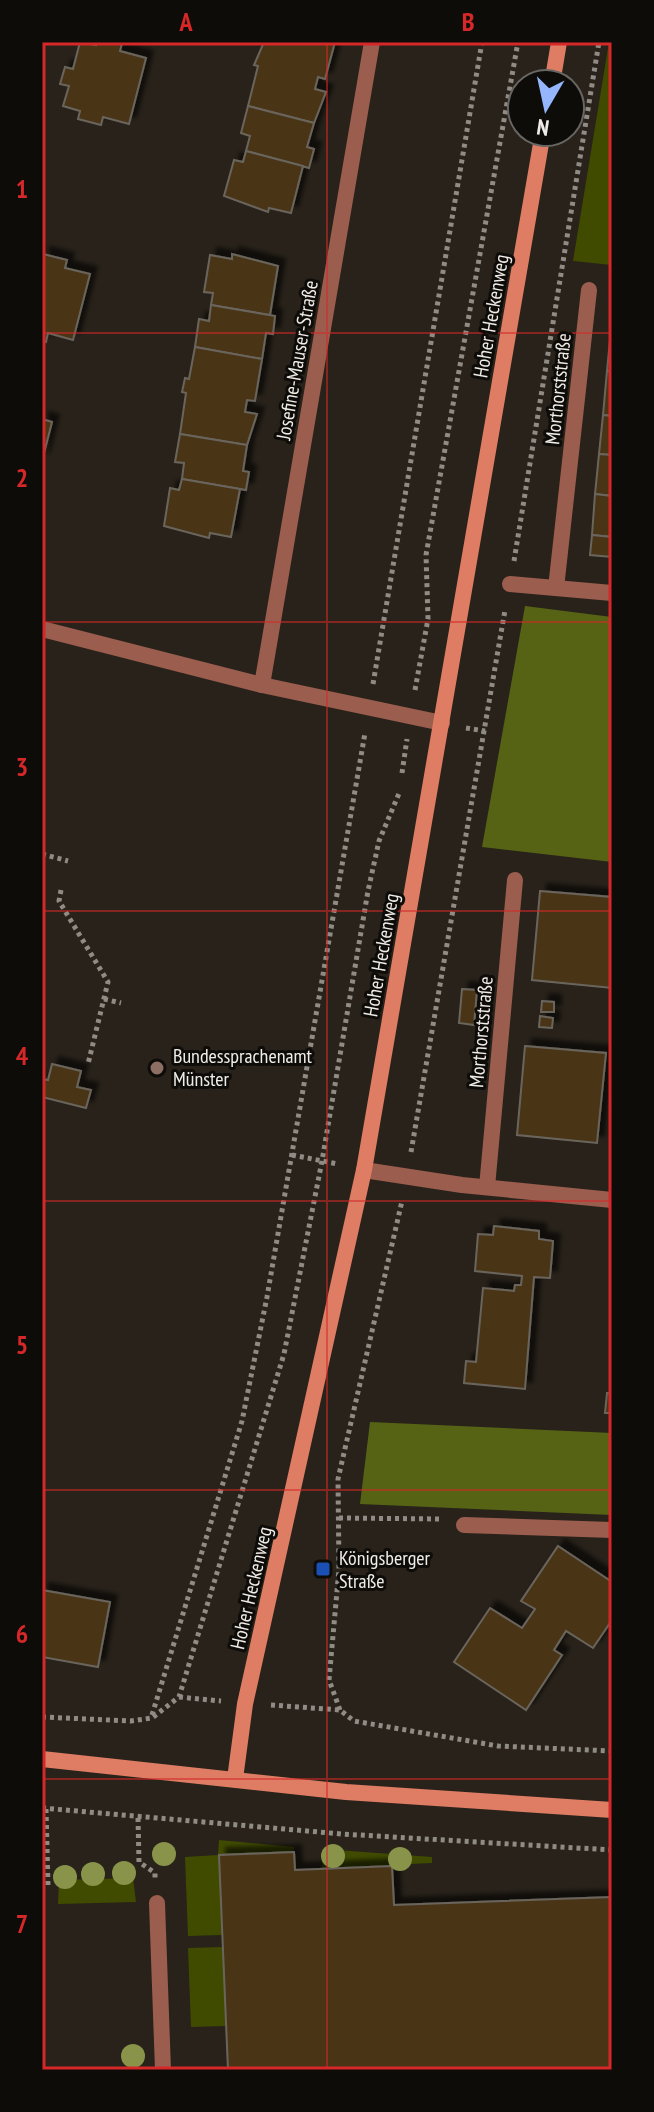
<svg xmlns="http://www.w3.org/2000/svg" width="654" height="2112" font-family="'PT Sans Narrow',sans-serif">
  <defs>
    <filter id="shadow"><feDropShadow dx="7" dy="-7" stdDeviation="2" flood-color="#0009"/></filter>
  </defs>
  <rect width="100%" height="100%" fill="#28221a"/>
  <!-- green -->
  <g fill="#404b00">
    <path d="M609,42H612V265L573,261Z"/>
    <path d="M219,1840L294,1847V1852L219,1855L222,1935L188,1936L185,1857L218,1855Z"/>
    <path d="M323,1849L432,1857V1863L322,1868Z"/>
    <path d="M133,1878L136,1902L58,1904L59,1880Z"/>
    <path d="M223,1947L226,2026L191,2027L188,1948Z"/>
  </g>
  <!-- forest -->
  <g fill="#566315">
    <path d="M525,606L612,617V862L482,847Z"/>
    <path d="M370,1422L612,1433V1515L360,1504Z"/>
  </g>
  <!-- building -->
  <g fill="#483519" stroke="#6b655c" stroke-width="2" filter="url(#shadow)">
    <path d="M80,42L96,45L97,42H117L122,43L120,51L146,58L129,124L103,117L101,125L78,119L80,111L63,106L69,86L60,84L65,67L73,69Z"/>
    <path d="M264,42H335L325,79L318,77L315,89L326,92L314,123L248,106L258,66L254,65Z"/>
    <path d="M248,106L314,123L307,147L314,149L309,168L246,151L250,136L241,133Z"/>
    <path d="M246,151L303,166L291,213L269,208L268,212L224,196L234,160L243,162Z"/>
    <path d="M43,254L67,260L65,268L90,274L73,340L48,333L46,342L42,341Z"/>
    <path d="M232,254L278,266L270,315L211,305L213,293L204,292L210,255L232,259Z"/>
    <path d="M211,305L275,316L273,334L266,333L262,359L195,347L199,319L209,321Z"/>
    <path d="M611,330L612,331V372L607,371Z"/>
    <path d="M195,347L262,359L255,401L247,400L245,412L257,414L247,445L180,434L186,393L182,392L185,378L189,379Z"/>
    <path d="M607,371L612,372V416L603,415Z"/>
    <path d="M603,415L612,416V455L599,454Z"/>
    <path d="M42,419L52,422L42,461Z"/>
    <path d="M180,434L247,445L243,471L249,472L246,490L182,479L184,463L175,462Z"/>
    <path d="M599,454L612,455V496L595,494Z"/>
    <path d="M182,479L240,489L231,537L210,533L209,538L164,526L170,488L179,490Z"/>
    <path d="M595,494L612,496V537L592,535Z"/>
    <path d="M592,535L612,537V557L590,555Z"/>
    <path d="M540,891L612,897V988L532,980Z"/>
    <path d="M462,989L477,990L474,1025L459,1023Z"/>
    <path d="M542,1001L554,1002V1012H541Z"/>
    <path d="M540,1016L553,1018L552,1028L539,1027Z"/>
    <path d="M525,1046L606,1053L597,1143L517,1135Z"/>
    <path d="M52,1064L81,1071L77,1087L91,1090L86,1108L42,1097V1079L48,1080Z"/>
    <path d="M494,1226L539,1231V1239L553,1241L550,1278L534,1277L525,1389L464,1383L466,1361L476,1362L483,1288L514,1291L515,1285H521L522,1276L475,1271L478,1234L493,1235Z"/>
    <path d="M607,1393L612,1394V1413H605Z"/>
    <path d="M558,1546L612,1582V1620L593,1648L566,1631L554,1650L562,1655L526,1710L454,1662L490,1608L522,1628L535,1609L521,1601Z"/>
    <path d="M42,1590L110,1602L98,1667L42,1657Z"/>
    <path d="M294,1852L295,1870L392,1866L394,1905L612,1897V2070H228L219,1855Z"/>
  </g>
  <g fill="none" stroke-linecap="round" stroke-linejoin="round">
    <!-- path -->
    <g stroke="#908b85" stroke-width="5" stroke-dasharray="4 4" stroke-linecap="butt">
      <path d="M514,561L599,42"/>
      <path d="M373,684L482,42"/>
      <path d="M415,690L428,619L426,555L518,42"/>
      <path d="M466,728L485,731"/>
      <path d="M402,773L407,739"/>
      <path d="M42,854L68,861"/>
      <path d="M61,890L59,901L108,982L88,1064"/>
      <path d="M104,999L121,1003"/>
      <path d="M411,1152L505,610"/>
      <path d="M292,1155L338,1164"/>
      <path d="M339,1518L442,1519"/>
      <path d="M179,1697L221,1701"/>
      <path d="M271,1705L340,1710L354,1721L498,1746L612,1751"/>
      <path d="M340,1710L329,1680L339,1569L338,1479L402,1201"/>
      <path d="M152,1715L242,1421L267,1297L365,733"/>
      <path d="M42,1717L131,1721L152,1718L179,1697L284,1354L322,1161L368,891L379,841L400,791"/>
      <path d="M42,1808L342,1834L612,1850"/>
      <path d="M46,1809L48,1886"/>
      <path d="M138,1818L139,1862L155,1873V1878"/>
    </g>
    <!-- street -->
    <g stroke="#9a5d4e" stroke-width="16">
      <path d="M510,584L612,593"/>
      <path d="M556,588L589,290"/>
      <path d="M42,629L262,685L442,723"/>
      <path d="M262,685L372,42"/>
      <path d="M364,1170L462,1185L612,1200"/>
      <path d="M487,1187L515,880"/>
      <path d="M464,1525L612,1530"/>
      <path d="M157,1903L163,2070"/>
    </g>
    <!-- secondary -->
    <g stroke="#de7d64" stroke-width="16">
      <path d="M552,84L559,42"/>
      <path d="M42,1759L346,1792L612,1810"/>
      <path d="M235,1779L245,1704L364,1170L543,132"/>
    </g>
  </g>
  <!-- trees -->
  <g fill="#89944a">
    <circle cx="164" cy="1854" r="12"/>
    <circle cx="333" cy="1856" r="12"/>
    <circle cx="400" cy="1859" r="12"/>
    <circle cx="124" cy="1873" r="12"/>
    <circle cx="93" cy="1874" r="12"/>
    <circle cx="65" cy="1877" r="12"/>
    <circle cx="133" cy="2056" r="12"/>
  </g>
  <!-- grid -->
  <path fill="none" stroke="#d62828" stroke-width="2" stroke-opacity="0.55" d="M327,42V2070M42,333H612M42,622H612M42,911H612M42,1201H612M42,1490H612M42,1779H612"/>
  <!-- markers -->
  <circle fill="#8d6e63" stroke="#0e0c09" stroke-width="3" cx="157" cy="1068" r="8"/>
  <rect fill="#1a4fb4" stroke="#0e0c09" stroke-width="3" x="315" y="1561" width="16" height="16" rx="4"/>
  <g text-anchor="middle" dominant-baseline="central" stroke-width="6" stroke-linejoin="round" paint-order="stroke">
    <!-- street labels -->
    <g font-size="20" fill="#f0ece7" stroke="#0e0c09">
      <text transform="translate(491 316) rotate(-80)">Hoher Heckenweg</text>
      <text transform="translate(297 360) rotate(-80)">Josefine-Mauser-Straße</text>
      <text transform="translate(558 389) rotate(-84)">Morthorststraße</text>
      <text transform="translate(381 955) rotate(-80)">Hoher Heckenweg</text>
      <text transform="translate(481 1032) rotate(-85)">Morthorststraße</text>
      <text transform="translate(251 1588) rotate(-77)">Hoher Heckenweg</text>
    </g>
    <!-- poi labels -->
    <g font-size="20" fill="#f0ece7" stroke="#0e0c09" text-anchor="start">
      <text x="173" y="1056">Bundessprachenamt<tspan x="173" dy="23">Münster</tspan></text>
      <text x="339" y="1558">Königsberger<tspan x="339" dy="23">Straße</tspan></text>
    </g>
  </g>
  <!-- border -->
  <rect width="654" height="2112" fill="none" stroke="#0e0c09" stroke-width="88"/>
  <!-- north arrow -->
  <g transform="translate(546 108) rotate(189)"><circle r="38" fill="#0e0c09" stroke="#686662" stroke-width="2"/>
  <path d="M0-6L14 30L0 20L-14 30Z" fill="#95b6fd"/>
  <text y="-12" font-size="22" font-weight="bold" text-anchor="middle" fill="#f0ece7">N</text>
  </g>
  <rect x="44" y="44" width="566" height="2024" fill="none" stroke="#d62828" stroke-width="3"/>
  <g font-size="26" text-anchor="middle" font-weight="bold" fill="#d62828">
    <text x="186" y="31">A</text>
    <text x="468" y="31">B</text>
    <text x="22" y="198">1</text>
    <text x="22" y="487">2</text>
    <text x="22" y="776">3</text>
    <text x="22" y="1065">4</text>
    <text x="22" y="1354">5</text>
    <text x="22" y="1643">6</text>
    <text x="22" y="1933">7</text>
  </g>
</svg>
